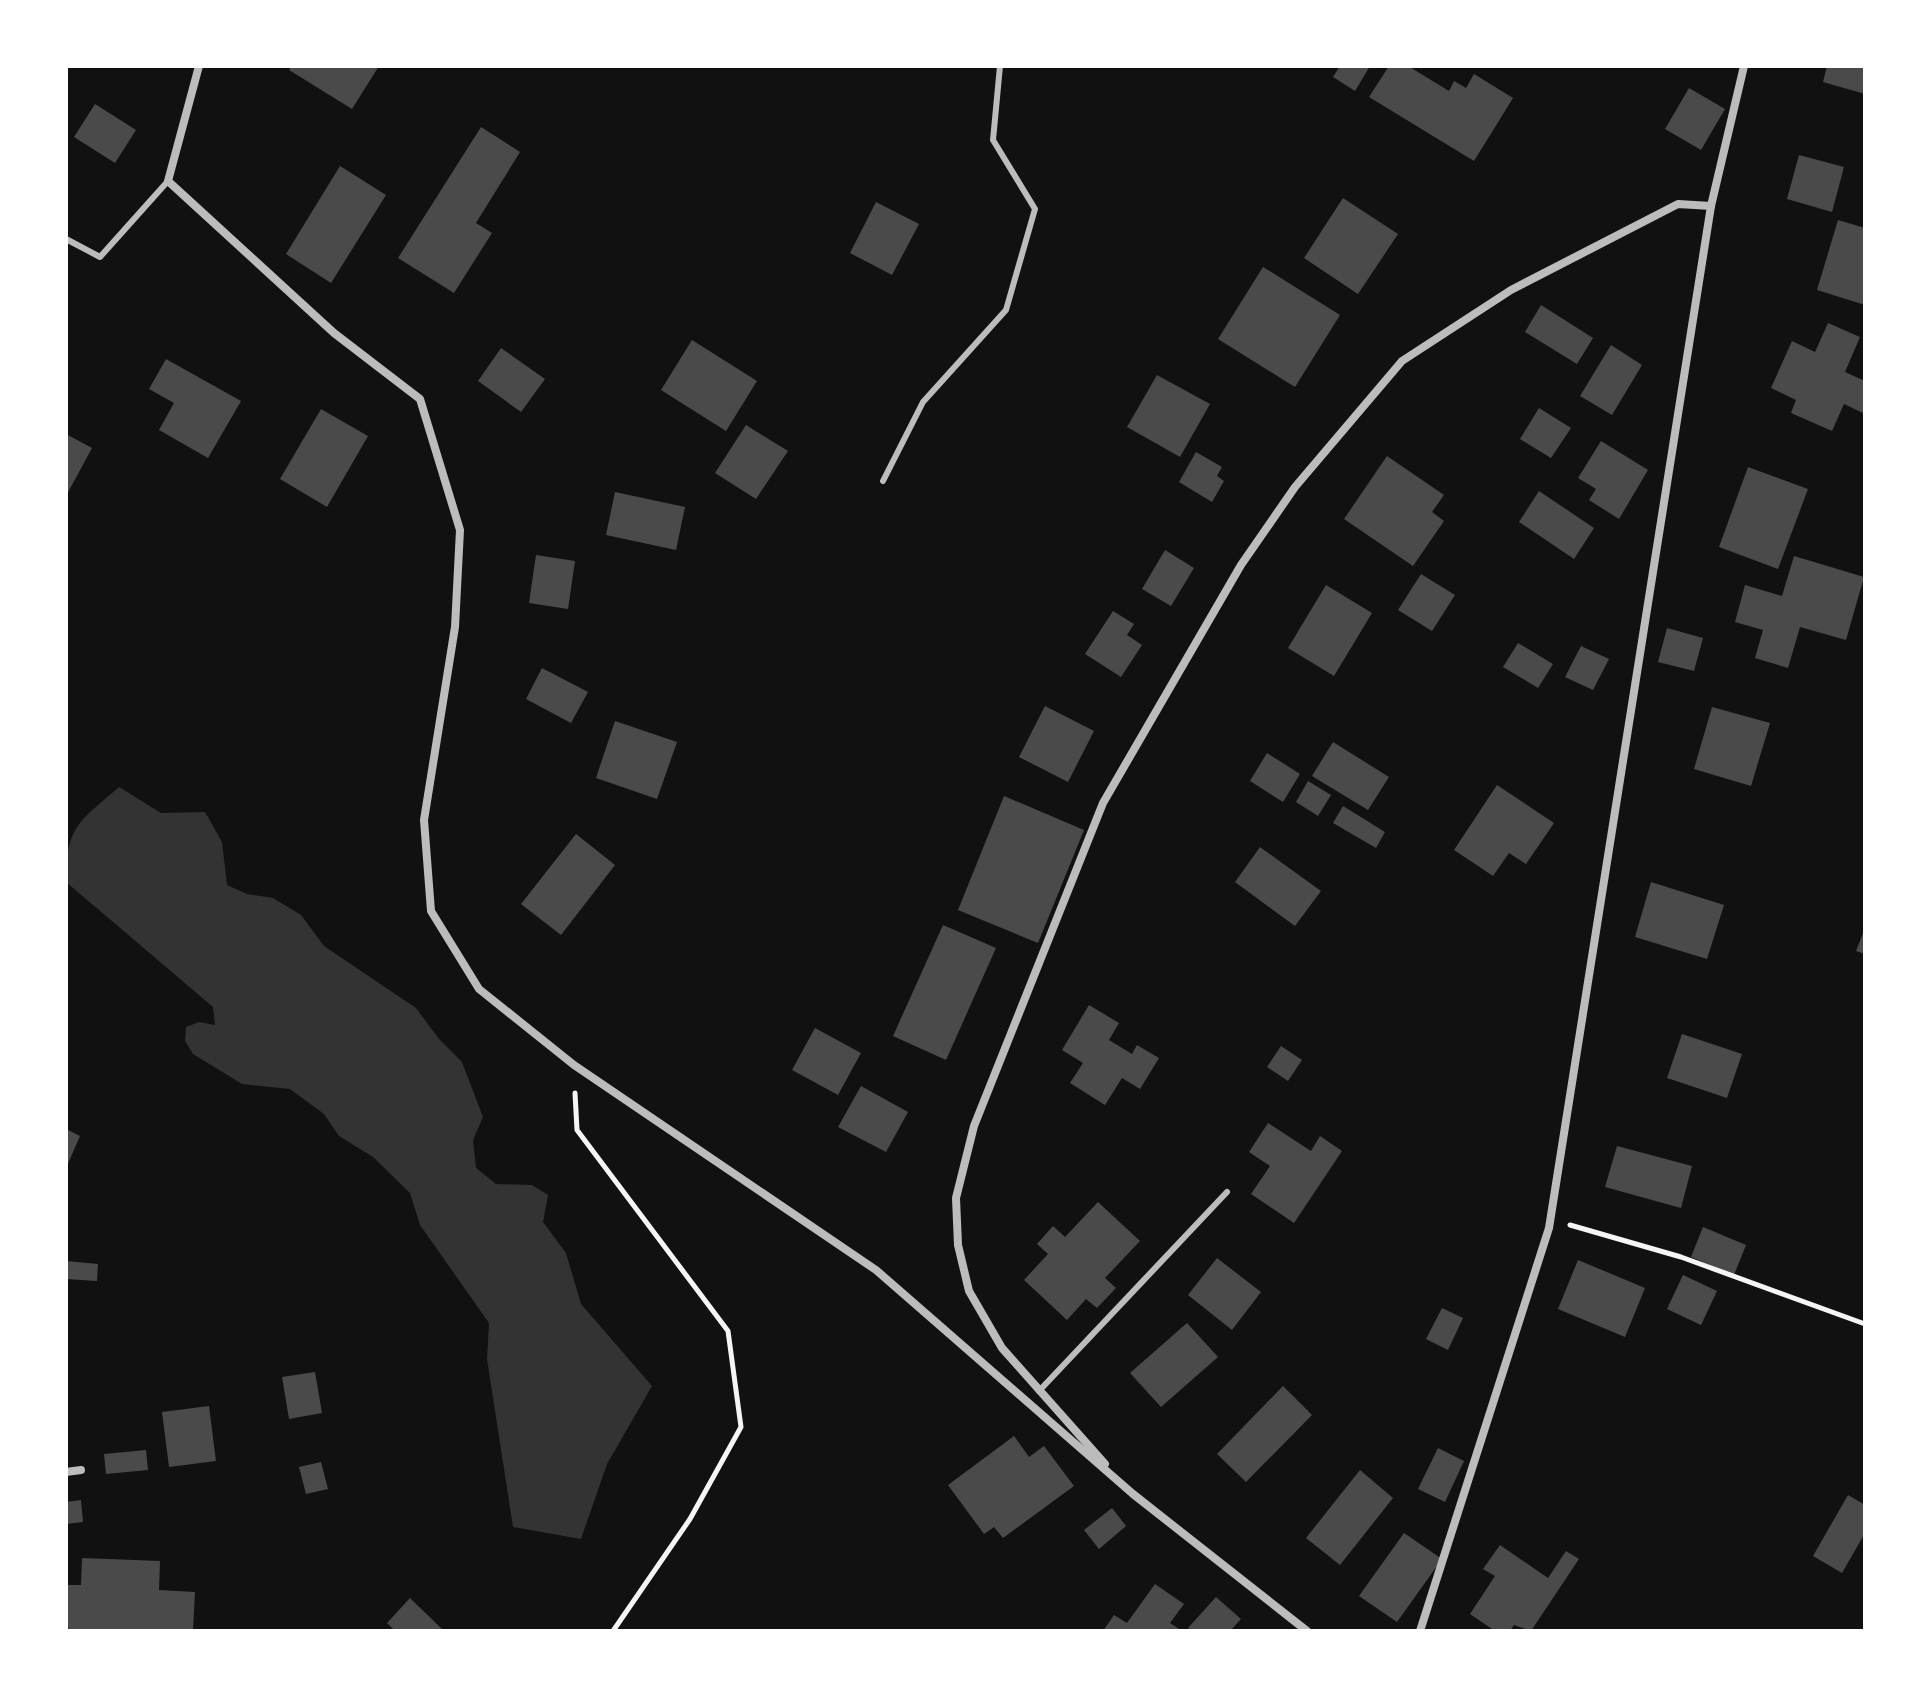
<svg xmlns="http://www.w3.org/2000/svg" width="1931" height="1697" font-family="Inter,sans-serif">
  <rect width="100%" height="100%" fill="#111"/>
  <!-- water -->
  <path fill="#333" d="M119,787L161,813L205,812L222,842L227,885L247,894L273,898L301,915L324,946L416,1008L439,1039L462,1062L483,1117L473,1140L476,1168L496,1184L532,1185L548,1195L543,1222L566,1253L581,1304L652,1386L607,1464L581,1539L513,1527L487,1359L489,1323L420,1225L410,1193L373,1157L339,1136L324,1114L290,1089L242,1084L193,1054L185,1041L186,1027L199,1022L215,1025L213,1007L66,882C66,826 79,822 119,787Z"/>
  <!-- building -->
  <g fill="#4a4a4a">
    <path d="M292,66H379L352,109L289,70Z"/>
    <path d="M1340,66H1370L1355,91L1333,77Z"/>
    <path d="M1389,66H1408L1449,91L1454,81L1466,88L1474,74L1513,98L1474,161L1369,97Z"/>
    <path d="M1827,66H1865V94L1823,82Z"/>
    <path d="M1689,88L1725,109L1701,150L1665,129Z"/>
    <path d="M95,104L136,130L115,163L74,137Z"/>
    <path d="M481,127L520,152L476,223L492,233L454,293L398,258Z"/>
    <path d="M1799,155L1844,167L1832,212L1787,199Z"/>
    <path d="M340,166L386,195L331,283L286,254Z"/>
    <path d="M1343,198L1398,234L1358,294L1304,258Z"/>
    <path d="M876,202L919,224L892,275L850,253Z"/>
    <path d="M1838,220L1865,228V305L1817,290Z"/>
    <path d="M1263,267L1340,315L1295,387L1218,339Z"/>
    <path d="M1541,305L1593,338L1577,364L1525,332Z"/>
    <path d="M1828,323L1860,337L1845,372L1865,381V414L1844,404L1832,431L1791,413L1796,400L1771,388L1792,341L1815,352Z"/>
    <path d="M692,340L757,381L726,431L661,390Z"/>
    <path d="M1611,345L1642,365L1612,415L1580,396Z"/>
    <path d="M501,348L545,379L521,412L478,381Z"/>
    <path d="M166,359L241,401L208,458L159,430L174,403L149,389Z"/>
    <path d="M1157,375L1210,404L1180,457L1127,427Z"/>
    <path d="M1539,408L1571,428L1551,458L1520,439Z"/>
    <path d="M321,409L368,436L327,507L280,479Z"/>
    <path d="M746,425L788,451L756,499L715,473Z"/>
    <path d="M66,434L92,448L66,496Z"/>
    <path d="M1601,441L1648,470L1619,519L1589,500L1596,489L1578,478Z"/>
    <path d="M1196,452L1222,467L1217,476L1224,481L1212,502L1179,482Z"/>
    <path d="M1387,456L1444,495L1432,512L1444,521L1413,566L1344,519Z"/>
    <path d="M1748,467L1808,489L1778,569L1719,547Z"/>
    <path d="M1539,491L1594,528L1574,559L1519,522Z"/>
    <path d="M615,492L685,507L676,550L606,535Z"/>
    <path d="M1165,550L1194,568L1171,606L1142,589Z"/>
    <path d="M536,555L575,561L568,609L529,603Z"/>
    <path d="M1794,556L1864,577L1846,640L1800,627L1788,668L1755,658L1763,630L1735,622L1745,585L1782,596Z"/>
    <path d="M1421,574L1455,595L1432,631L1398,610Z"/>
    <path d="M1326,585L1372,613L1334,676L1288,648Z"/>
    <path d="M1113,611L1134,624L1127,635L1142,645L1121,677L1085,654Z"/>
    <path d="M1667,628L1703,638L1694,671L1658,662Z"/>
    <path d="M1518,643L1553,664L1538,688L1503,667Z"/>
    <path d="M1581,646L1609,659L1593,690L1565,677Z"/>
    <path d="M542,668L588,692L571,723L526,699Z"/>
    <path d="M1045,706L1094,731L1068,782L1019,757Z"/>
    <path d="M1712,707L1770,723L1751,786L1694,769Z"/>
    <path d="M615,721L677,742L657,799L596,778Z"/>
    <path d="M1333,742L1389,777L1368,810L1312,776Z"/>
    <path d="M1267,753L1300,774L1283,802L1250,781Z"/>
    <path d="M1308,781L1331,795L1318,816L1296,802Z"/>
    <path d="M1497,785L1554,823L1526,864L1509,853L1493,876L1454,850Z"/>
    <path d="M1004,796L1084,830L1038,943L958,910Z"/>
    <path d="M1343,806L1385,832L1376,848L1333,823Z"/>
    <path d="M576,834L615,865L561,935L521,904Z"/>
    <path d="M1260,847L1321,891L1295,926L1235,882Z"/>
    <path d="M1651,882L1724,905L1707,959L1635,937Z"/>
    <path d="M943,925L996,948L946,1060L893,1036Z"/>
    <path d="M1865,928V954L1856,951Z"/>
    <path d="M1089,1005L1119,1023L1109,1040L1132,1054L1137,1045L1159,1058L1140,1089L1122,1078L1105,1105L1070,1083L1083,1063L1062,1050Z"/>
    <path d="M815,1028L861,1053L838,1095L792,1070Z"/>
    <path d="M1682,1034L1742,1054L1727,1098L1667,1078Z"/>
    <path d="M1281,1046L1302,1060L1288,1081L1267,1067Z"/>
    <path d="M861,1086L908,1112L886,1152L838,1127Z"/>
    <path d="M1268,1123L1311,1151L1320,1136L1342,1151L1294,1223L1251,1194L1270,1166L1249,1152Z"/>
    <path d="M66,1129L80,1136L66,1168Z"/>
    <path d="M1617,1146L1692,1166L1681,1208L1605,1187Z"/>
    <path d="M1098,1202L1140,1241L1105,1278L1116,1288L1097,1308L1086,1299L1067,1320L1024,1280L1048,1254L1037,1244L1053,1226L1065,1237Z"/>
    <path d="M1703,1227L1746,1245L1734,1275L1691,1257Z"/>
    <path d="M1217,1258L1261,1292L1232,1330L1188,1295Z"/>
    <path d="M1578,1260L1645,1288L1625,1337L1558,1309Z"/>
    <path d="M66,1261L98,1264L97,1281L66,1279Z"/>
    <path d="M1683,1275L1717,1291L1701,1325L1667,1309Z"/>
    <path d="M1442,1308L1463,1318L1448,1350L1426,1339Z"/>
    <path d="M1187,1323L1218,1357L1161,1407L1130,1373Z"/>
    <path d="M315,1372L322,1413L289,1419L282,1377Z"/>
    <path d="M1283,1386L1312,1415L1246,1482L1217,1454Z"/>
    <path d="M209,1406L216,1461L169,1467L162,1412Z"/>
    <path d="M1014,1436L1029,1457L1044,1446L1074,1486L1003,1538L994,1527L984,1534L948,1485Z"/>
    <path d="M1438,1448L1464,1461L1445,1502L1418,1489Z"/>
    <path d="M146,1450L148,1470L106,1474L104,1454Z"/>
    <path d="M321,1462L328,1489L306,1494L299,1467Z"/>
    <path d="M1360,1470L1393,1498L1340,1565L1306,1538Z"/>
    <path d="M1848,1495L1865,1505V1533L1842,1573L1813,1556Z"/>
    <path d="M81,1500L83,1522L66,1524V1502Z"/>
    <path d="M1112,1508L1126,1526L1099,1549L1084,1530Z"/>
    <path d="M1404,1533L1442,1559L1397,1622L1359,1596Z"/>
    <path d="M1500,1545L1548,1578L1566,1551L1579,1559L1531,1631L1514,1625L1510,1631H1495L1470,1614L1495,1576L1483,1569Z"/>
    <path d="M82,1558L160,1561L159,1590L195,1592L193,1631H78L66,1628V1585H81Z"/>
    <path d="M1155,1584L1184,1604L1170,1623L1182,1631H1103L1114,1615L1127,1623Z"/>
    <path d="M1216,1597L1241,1619L1230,1631H1192L1188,1628Z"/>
    <path d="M410,1598L444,1631H395L387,1623Z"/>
  </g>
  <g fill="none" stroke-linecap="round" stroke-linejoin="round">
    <!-- path -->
    <g stroke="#f5f5f5" stroke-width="5">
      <path d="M575,1093L577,1130L728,1331L741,1427L690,1519L613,1631"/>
      <path d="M1570,1225L1681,1257L1865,1324"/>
    </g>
    <!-- service -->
    <g stroke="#bcbcbc" stroke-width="6">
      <path d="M66,239L100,257L168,181"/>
      <path d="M883,481L923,402L1006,310L1035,209L993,140L1000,66"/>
      <path d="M1039,1391L1227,1192"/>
    </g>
    <!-- minor -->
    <g stroke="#bcbcbc" stroke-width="8">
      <path d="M199,66L168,181L334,333L420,399L460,530L455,627L424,820L431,911L479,989L574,1065L876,1270L1133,1494L1307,1631"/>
      <path d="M1105,1464L1002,1348L969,1291L958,1245L956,1198L974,1126L1103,803L1241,565L1295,487L1402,361L1511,290L1678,204L1711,206"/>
      <path d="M66,1472L81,1470"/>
      <path d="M1420,1631L1549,1228L1711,206L1744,66"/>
    </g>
  </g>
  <!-- border -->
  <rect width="1931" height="1697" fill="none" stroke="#ffffff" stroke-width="136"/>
</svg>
